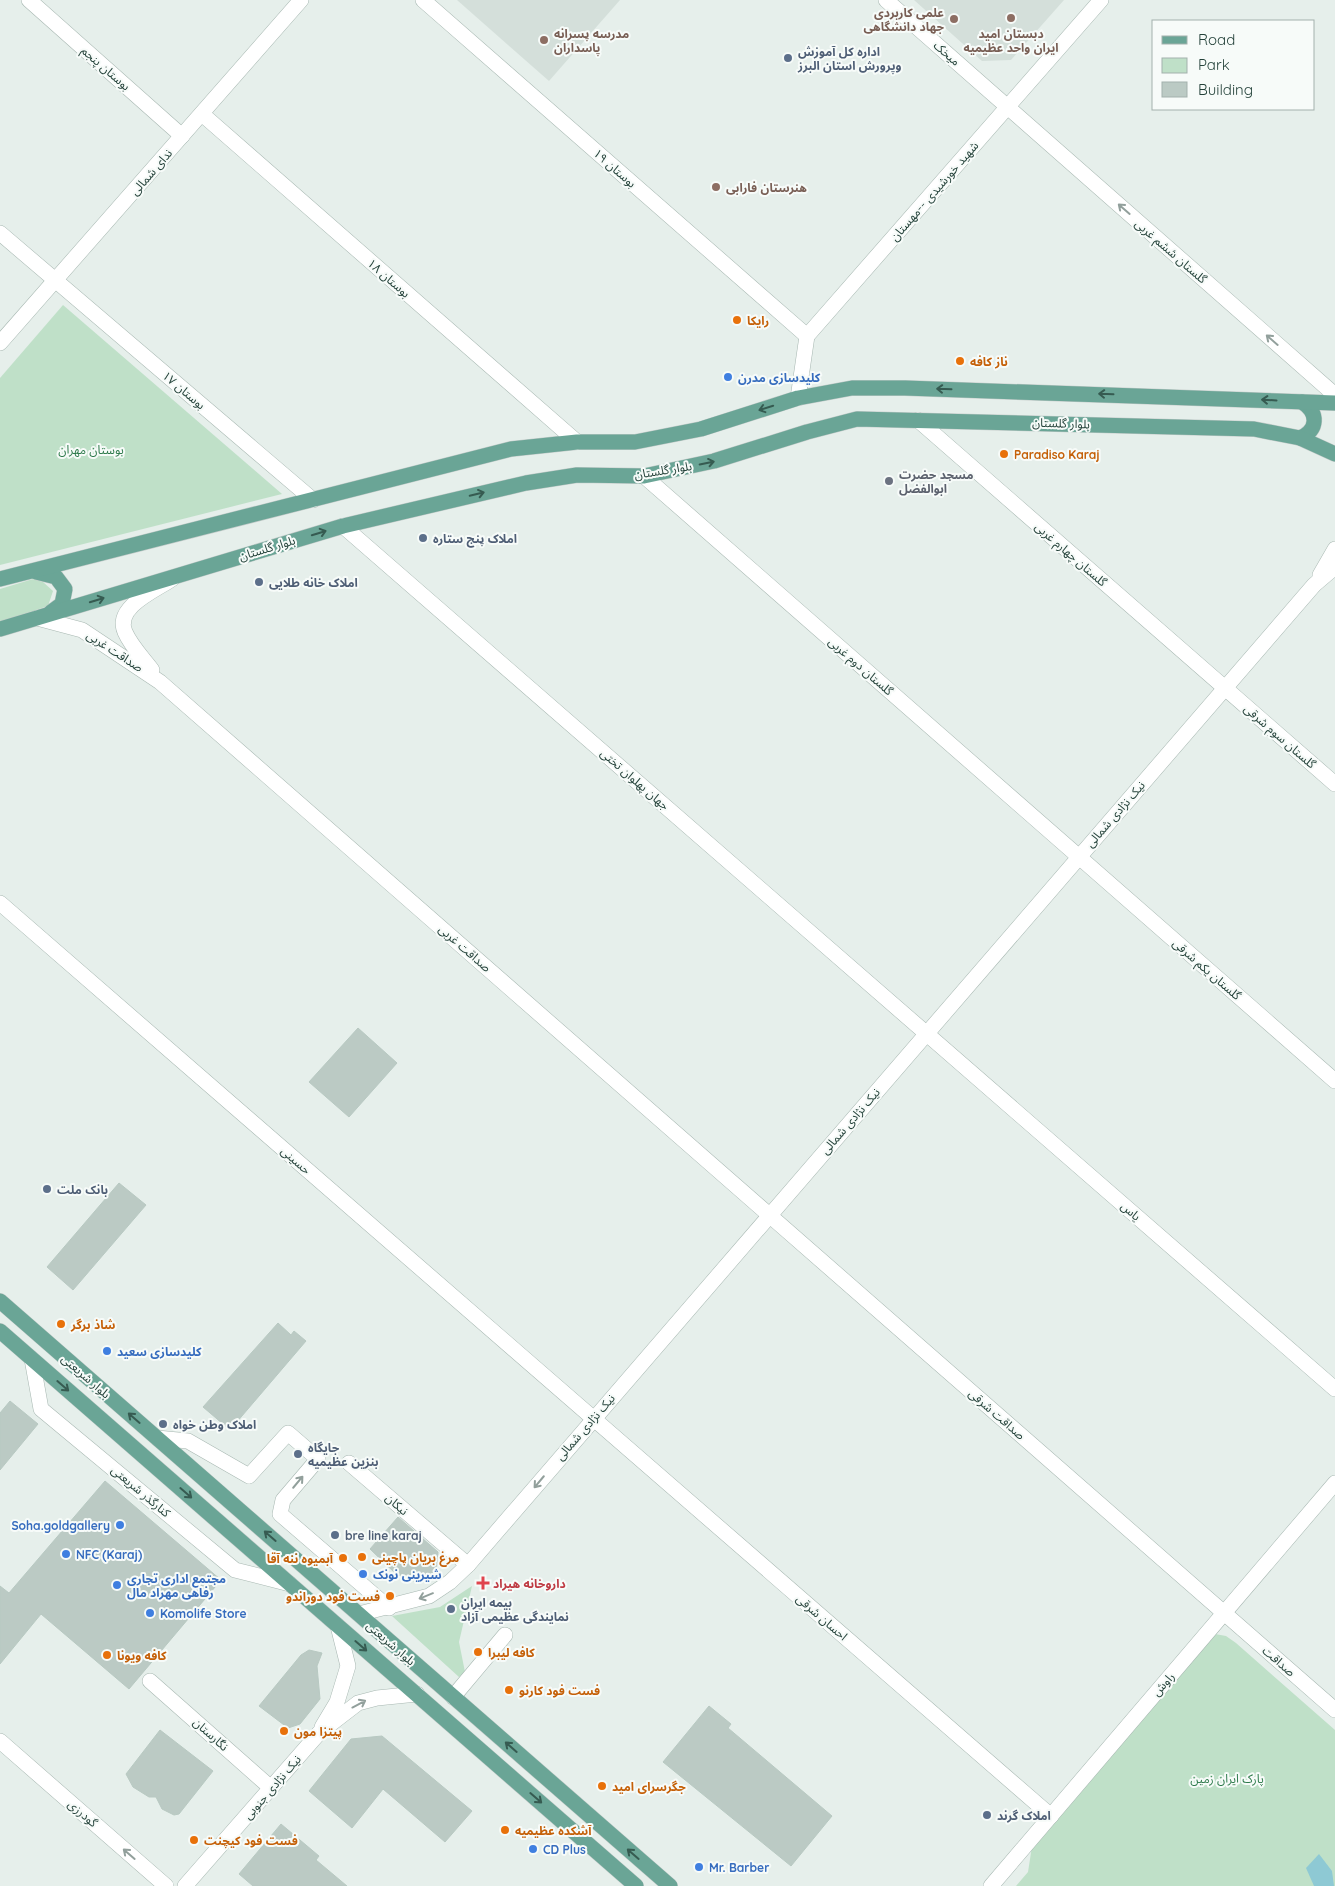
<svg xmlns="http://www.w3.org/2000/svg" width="1335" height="1886" font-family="Quicksand,'Noto Sans Arabic',sans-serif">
  <rect width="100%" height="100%" fill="#e6efeb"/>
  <!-- built -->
  <g fill="#d4dfda">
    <path d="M457,0H620L549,81Z"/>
    <path d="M914,0H1064L1011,60L982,61Z"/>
  </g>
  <!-- green -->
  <g fill="#bfe0c8">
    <path d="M63,305L282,494L0,565V378Z"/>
    <path d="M33,579L43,582L53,591L48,606L0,622V589Z"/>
    <path d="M472,1586L459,1642L465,1672L459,1677L392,1616L440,1607Z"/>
    <path d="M1215,1634L1226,1636L1236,1643L1335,1730V1886H1016L1028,1872L1033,1840Z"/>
  </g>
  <!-- water -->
  <path fill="#8ec9d4" d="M1319,1854L1332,1871L1334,1886H1314L1306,1868Z"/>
  <!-- building -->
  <g fill="#bbcac4" stroke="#b8c9c2">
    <path d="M358,1028L397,1063L349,1117L309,1082Z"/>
    <path d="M119,1183L146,1205L73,1290L47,1267Z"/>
    <path d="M278,1323L291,1335L294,1331L306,1341L230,1430L203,1407Z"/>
    <path d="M10,1401L38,1424L0,1470V1413Z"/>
    <path d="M105,1481L221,1580L129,1689L41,1614L0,1664V1586L9,1593Z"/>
    <path d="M398,1517L438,1552L437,1565L430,1578L414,1581L396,1574L370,1549Z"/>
    <path d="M309,1650L322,1653L317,1666L320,1699L300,1724L288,1728L259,1706L301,1655Z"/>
    <path d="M709,1706L731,1724L728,1728L832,1816L791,1866L663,1762Z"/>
    <path d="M160,1730L213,1771L179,1814L174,1815L162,1809L156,1797H149L133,1787L126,1774Z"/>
    <path d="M382,1736L472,1811L445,1842L383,1789L352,1828L309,1791L351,1739Z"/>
    <path d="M281,1824L319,1856L316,1860L347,1886H253L239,1874Z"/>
  </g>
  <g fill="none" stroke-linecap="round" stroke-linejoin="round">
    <defs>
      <g id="minor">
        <path d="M29,0L182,136"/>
        <path d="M423,0L807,336"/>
        <path d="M886,0L1335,395"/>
        <path d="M202,114L577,442"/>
        <path d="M0,233L313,500"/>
        <path d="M0,343L301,0"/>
        <path d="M798,398L807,336L1101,0"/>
        <path d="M918,420L1335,784"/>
        <path d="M644,476L1335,1081"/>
        <path d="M343,526L1335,1389"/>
        <path d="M1320,575L1335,549"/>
        <path d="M37,618L82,630L160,682L1335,1710"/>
        <path d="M152,670C143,658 131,646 125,632C114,607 156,590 172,579"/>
        <path d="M0,903L1051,1816"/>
        <path d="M32,1359L41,1409L235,1570L290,1584"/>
        <path d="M157,1438L188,1441L249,1476L288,1433L318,1459L283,1500L280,1514L389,1608"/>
        <path d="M349,1463L468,1565"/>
        <path d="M359,1614L429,1596L450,1582L468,1565L1314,585L1335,567"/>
        <path d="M150,1681L271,1788"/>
        <path d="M453,1697L505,1635"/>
        <path d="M322,1727L337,1702L348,1666L338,1626"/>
        <path d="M0,1741L166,1886"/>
        <path d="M185,1886L319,1733L358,1703L377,1698L417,1694"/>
        <path d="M991,1886L1335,1483"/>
      </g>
      <g id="major">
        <path d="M1300,438C1318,430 1319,413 1302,402"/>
        <path d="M36,572L56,577L65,589L62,604L51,612"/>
        <path d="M0,579L511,449L577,442H635L701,429L798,398L852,388H905L1335,403"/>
        <path d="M0,629L343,526L526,483L577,475L644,476L714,461L807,432L857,419L1254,429L1300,438L1335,454"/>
        <path d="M0,1301L670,1886"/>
        <path d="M0,1331L636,1886"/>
      </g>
    </defs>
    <!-- minor casing -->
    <use href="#minor" stroke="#a8b8b2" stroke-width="16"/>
    <!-- major casing -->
    <use href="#major" stroke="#c2cac8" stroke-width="16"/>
    <!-- minor -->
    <use href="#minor" stroke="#fff" stroke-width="15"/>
    <!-- major -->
    <use href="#major" stroke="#6aa596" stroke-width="15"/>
  </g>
  <!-- one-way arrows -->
  <defs><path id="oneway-shaft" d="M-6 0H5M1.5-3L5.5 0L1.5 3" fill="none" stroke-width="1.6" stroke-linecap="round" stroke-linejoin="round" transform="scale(1.25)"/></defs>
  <g stroke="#92a09c">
    <use href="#oneway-shaft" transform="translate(1124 209) rotate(-139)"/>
    <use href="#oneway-shaft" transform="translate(1272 340) rotate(-139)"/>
    <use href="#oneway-shaft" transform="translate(298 1482) rotate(-50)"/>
    <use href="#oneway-shaft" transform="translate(539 1482) rotate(130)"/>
    <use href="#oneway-shaft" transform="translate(426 1596) rotate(158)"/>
    <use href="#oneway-shaft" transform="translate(359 1704) rotate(-28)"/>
    <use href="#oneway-shaft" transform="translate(129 1854) rotate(-139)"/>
  </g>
  <g stroke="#365b51">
    <use href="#oneway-shaft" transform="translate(944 389) rotate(-178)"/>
    <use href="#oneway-shaft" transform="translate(1106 394) rotate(-178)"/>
    <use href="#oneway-shaft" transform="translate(1269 400) rotate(-177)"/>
    <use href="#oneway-shaft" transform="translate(766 408) rotate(162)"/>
    <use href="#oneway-shaft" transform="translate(707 463) rotate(-12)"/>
    <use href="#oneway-shaft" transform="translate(477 494) rotate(-13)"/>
    <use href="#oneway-shaft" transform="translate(319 533) rotate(-17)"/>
    <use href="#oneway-shaft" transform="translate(97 600) rotate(-17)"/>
    <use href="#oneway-shaft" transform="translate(63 1386) rotate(41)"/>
    <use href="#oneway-shaft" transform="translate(134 1418) rotate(-139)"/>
    <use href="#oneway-shaft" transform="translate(186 1493) rotate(41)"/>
    <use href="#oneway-shaft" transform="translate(270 1536) rotate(-139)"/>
    <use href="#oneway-shaft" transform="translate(361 1646) rotate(41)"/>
    <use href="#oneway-shaft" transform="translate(511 1747) rotate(-139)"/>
    <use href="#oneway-shaft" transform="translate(536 1798) rotate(41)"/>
    <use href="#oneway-shaft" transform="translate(633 1854) rotate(-139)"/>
  </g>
  <!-- markers -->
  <g fill="#8d6e63" stroke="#f7fbf9" stroke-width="2">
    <circle cx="1011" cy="18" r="5"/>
    <circle cx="954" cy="19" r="5"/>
    <circle cx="544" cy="40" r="5"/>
    <circle cx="716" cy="187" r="5"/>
  </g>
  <g fill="#5c6f8a" stroke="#f7fbf9" stroke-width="2">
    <circle cx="788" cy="58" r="5"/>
    <circle cx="423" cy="538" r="5"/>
    <circle cx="259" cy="582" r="5"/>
    <circle cx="47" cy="1189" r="5"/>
    <circle cx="163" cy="1424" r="5"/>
    <circle cx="298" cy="1454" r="5"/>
    <circle cx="335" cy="1535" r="5"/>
    <circle cx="451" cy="1609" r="5"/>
    <circle cx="987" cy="1815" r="5"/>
  </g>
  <g fill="#e8710a" stroke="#f7fbf9" stroke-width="2">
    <circle cx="737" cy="320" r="5"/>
    <circle cx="960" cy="361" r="5"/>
    <circle cx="1004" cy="454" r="5"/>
    <circle cx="61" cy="1324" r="5"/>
    <circle cx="362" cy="1557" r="5"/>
    <circle cx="343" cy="1558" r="5"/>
    <circle cx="390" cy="1596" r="5"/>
    <circle cx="478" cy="1652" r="5"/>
    <circle cx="107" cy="1655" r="5"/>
    <circle cx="509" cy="1690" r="5"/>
    <circle cx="284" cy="1731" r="5"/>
    <circle cx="602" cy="1786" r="5"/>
    <circle cx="505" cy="1830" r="5"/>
    <circle cx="194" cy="1840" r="5"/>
  </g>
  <g fill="#3f7fe0" stroke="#f7fbf9" stroke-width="2">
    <circle cx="728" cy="377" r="5"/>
    <circle cx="107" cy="1351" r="5"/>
    <circle cx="120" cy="1525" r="5"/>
    <circle cx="66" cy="1554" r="5"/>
    <circle cx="363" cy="1574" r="5"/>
    <circle cx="117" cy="1585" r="5"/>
    <circle cx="150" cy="1613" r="5"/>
    <circle cx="533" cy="1849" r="5"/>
    <circle cx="699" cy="1867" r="5"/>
  </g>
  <circle fill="#6b7280" stroke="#f7fbf9" stroke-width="2" cx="889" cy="481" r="5"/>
  <path fill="#e0444e" stroke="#f7fbf9" stroke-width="2" d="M480.5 1575.5h5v5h5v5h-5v5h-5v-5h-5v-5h5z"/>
  <g text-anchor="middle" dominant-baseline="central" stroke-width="4" stroke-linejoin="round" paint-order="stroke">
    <!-- education labels -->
    <g font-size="12" font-weight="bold" fill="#785e54" stroke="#f7fbf9" text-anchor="start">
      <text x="944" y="12" text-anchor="end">علمی کاربردی<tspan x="944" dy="14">جهاد دانشگاهی</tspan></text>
      <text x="554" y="33">مدرسه پسرانه<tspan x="554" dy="14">پاسداران</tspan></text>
      <text x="1011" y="33" text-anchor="middle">دبستان امید<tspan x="1011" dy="14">ایران واحد عظیمیه</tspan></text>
      <text x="726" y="187">هنرستان فارابی</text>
    </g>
    <!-- service labels -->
    <g font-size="12" font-weight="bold" fill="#4e5e75" stroke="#f7fbf9" text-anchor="start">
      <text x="798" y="51">اداره کل آموزش<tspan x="798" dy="14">وپرورش استان البرز</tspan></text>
      <text x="433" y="538">املاک پنج ستاره</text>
      <text x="269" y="582">املاک خانه طلایی</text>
      <text x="57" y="1189">بانک ملت</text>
      <text x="173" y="1424">املاک وطن خواه</text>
      <text x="308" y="1447">جایگاه<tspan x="308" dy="14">بنزین عظیمیه</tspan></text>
      <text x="345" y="1535">bre line karaj</text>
      <text x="461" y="1602">بیمه ایران<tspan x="461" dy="14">نمایندگی عظیمی آزاد</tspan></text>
      <text x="997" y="1815">املاک گرند</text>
    </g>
    <!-- street labels -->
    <g font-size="12" fill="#24423a" stroke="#f7fbf9">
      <text transform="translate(947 53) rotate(41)">میخک</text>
      <text transform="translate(106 68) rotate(41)">بوستان پنجم</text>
      <text transform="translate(615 168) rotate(41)">بوستان ۱۹</text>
      <text transform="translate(151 172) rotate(-49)">ندای شمالی</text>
      <text transform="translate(934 191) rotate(-49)">شهید خورشیدی --مهستان</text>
      <text transform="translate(1171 251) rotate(41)">گلستان ششم غربی</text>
      <text transform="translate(389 278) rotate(41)">بوستان ۱۸</text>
      <text transform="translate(184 390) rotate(40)">بوستان ۱۷</text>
      <text transform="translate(1061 423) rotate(2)">بلوار گلستان</text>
      <text transform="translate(663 470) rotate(-9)">بلوار گلستان</text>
      <text transform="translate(267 548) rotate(-17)">بلوار گلستان</text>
      <text transform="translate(1071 554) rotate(41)">گلستان چهارم غربی</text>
      <text transform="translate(115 651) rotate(33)">صداقت غربی</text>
      <text transform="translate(861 666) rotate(41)">گلستان دوم غربی</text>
      <text transform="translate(1280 736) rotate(41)">گلستان سوم شرقی</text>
      <text transform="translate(635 779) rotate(41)">جهان پهلوان تختی</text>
      <text transform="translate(1115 814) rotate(-49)">نیک نژادی شمالی</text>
      <text transform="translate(465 948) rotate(41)">صداقت غربی</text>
      <text transform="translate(1207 969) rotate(41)">گلستان یکم شرقی</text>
      <text transform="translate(850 1121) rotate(-49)">نیک نژادی شمالی</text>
      <text transform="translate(296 1160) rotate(41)">حسینی</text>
      <text transform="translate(1131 1211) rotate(41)">یاس</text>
      <text transform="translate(86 1376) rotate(41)">بلوار شریعتی</text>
      <text transform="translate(997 1414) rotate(41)">صداقت شرقی</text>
      <text transform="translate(585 1427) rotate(-49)">نیک نژادی شمالی</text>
      <text transform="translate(141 1491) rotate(40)">کنارگذر شریعتی</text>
      <text transform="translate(397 1504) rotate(41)">نیکان</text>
      <text transform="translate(822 1617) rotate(41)">احسان شرقی</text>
      <text transform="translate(391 1643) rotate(41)">بلوار شریعتی</text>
      <text transform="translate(1279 1661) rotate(41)">صداقت</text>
      <text transform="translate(1163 1684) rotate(-49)">راوش</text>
      <text transform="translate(211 1734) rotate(42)">نگارستان</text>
      <text transform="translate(272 1787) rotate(-49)">نیک نژادی جنوبی</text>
      <text transform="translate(83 1813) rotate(41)">گودرزی</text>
    </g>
    <!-- food labels -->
    <g font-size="12" font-weight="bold" fill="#c56008" stroke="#f7fbf9" text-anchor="start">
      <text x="747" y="320">رایکا</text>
      <text x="970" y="361">ناز کافه</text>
      <text x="1014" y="454">Paradiso Karaj</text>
      <text x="71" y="1324">شاذ برگر</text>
      <text x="372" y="1557">مرغ بریان پاچینی</text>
      <text x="333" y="1558" text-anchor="end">آبمیوه ننه آقا</text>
      <text x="380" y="1596" text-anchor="end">فست فود دوراندو</text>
      <text x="488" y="1652">کافه لیبرا</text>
      <text x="117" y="1655">کافه ویونا</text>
      <text x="519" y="1690">فست فود کارنو</text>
      <text x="294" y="1731">پیتزا مون</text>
      <text x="612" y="1786">جگرسرای امید</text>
      <text x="515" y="1830">آشکده عظیمیه</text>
      <text x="204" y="1840">فست فود کیچنت</text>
    </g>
    <!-- shop labels -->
    <g font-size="12" font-weight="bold" fill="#366cbe" stroke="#f7fbf9" text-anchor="start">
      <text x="738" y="377">کلیدسازی مدرن</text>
      <text x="117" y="1351">کلیدسازی سعید</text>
      <text x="110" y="1525" text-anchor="end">Soha.goldgallery</text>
      <text x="76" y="1554">NFC (Karaj)</text>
      <text x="373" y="1574">شیرینی نونک</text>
      <text x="127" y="1578">مجتمع اداری تجاری<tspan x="127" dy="14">رفاهی مهراد مال</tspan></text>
      <text x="160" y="1613">Komolife Store</text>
      <text x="543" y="1849">CD Plus</text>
      <text x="709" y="1867">Mr. Barber</text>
    </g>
    <!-- park labels -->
    <g font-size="12" fill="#2d7a4b" stroke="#f7fbf9">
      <text x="91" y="449">بوستان مهران</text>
      <text x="1227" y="1778">پارک ایران زمین</text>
    </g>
    <!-- worship labels -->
    <g font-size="12" font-weight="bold" fill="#5b616d" stroke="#f7fbf9" text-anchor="start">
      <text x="899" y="474">مسجد حضرت<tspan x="899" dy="14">ابوالفضل</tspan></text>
    </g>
    <!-- health labels -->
    <g font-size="12" font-weight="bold" fill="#be3a42" stroke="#f7fbf9" text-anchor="start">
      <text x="493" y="1583">داروخانه هیراد</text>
    </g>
  </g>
  <!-- legend -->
  <rect x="1152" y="20" width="162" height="90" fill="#f7fbf9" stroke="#a3b1ad"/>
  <rect x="1162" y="36" width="25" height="8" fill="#6aa596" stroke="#a3b1ad"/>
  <text x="1198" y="45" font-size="15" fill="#24423a">Road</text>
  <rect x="1162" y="58" width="25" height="15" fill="#bfe0c8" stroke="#a3b1ad"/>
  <text x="1198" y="70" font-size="15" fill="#24423a">Park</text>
  <rect x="1162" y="82" width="25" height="15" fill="#bbcac4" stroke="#a3b1ad"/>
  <text x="1198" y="95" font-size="15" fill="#24423a">Building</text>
</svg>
